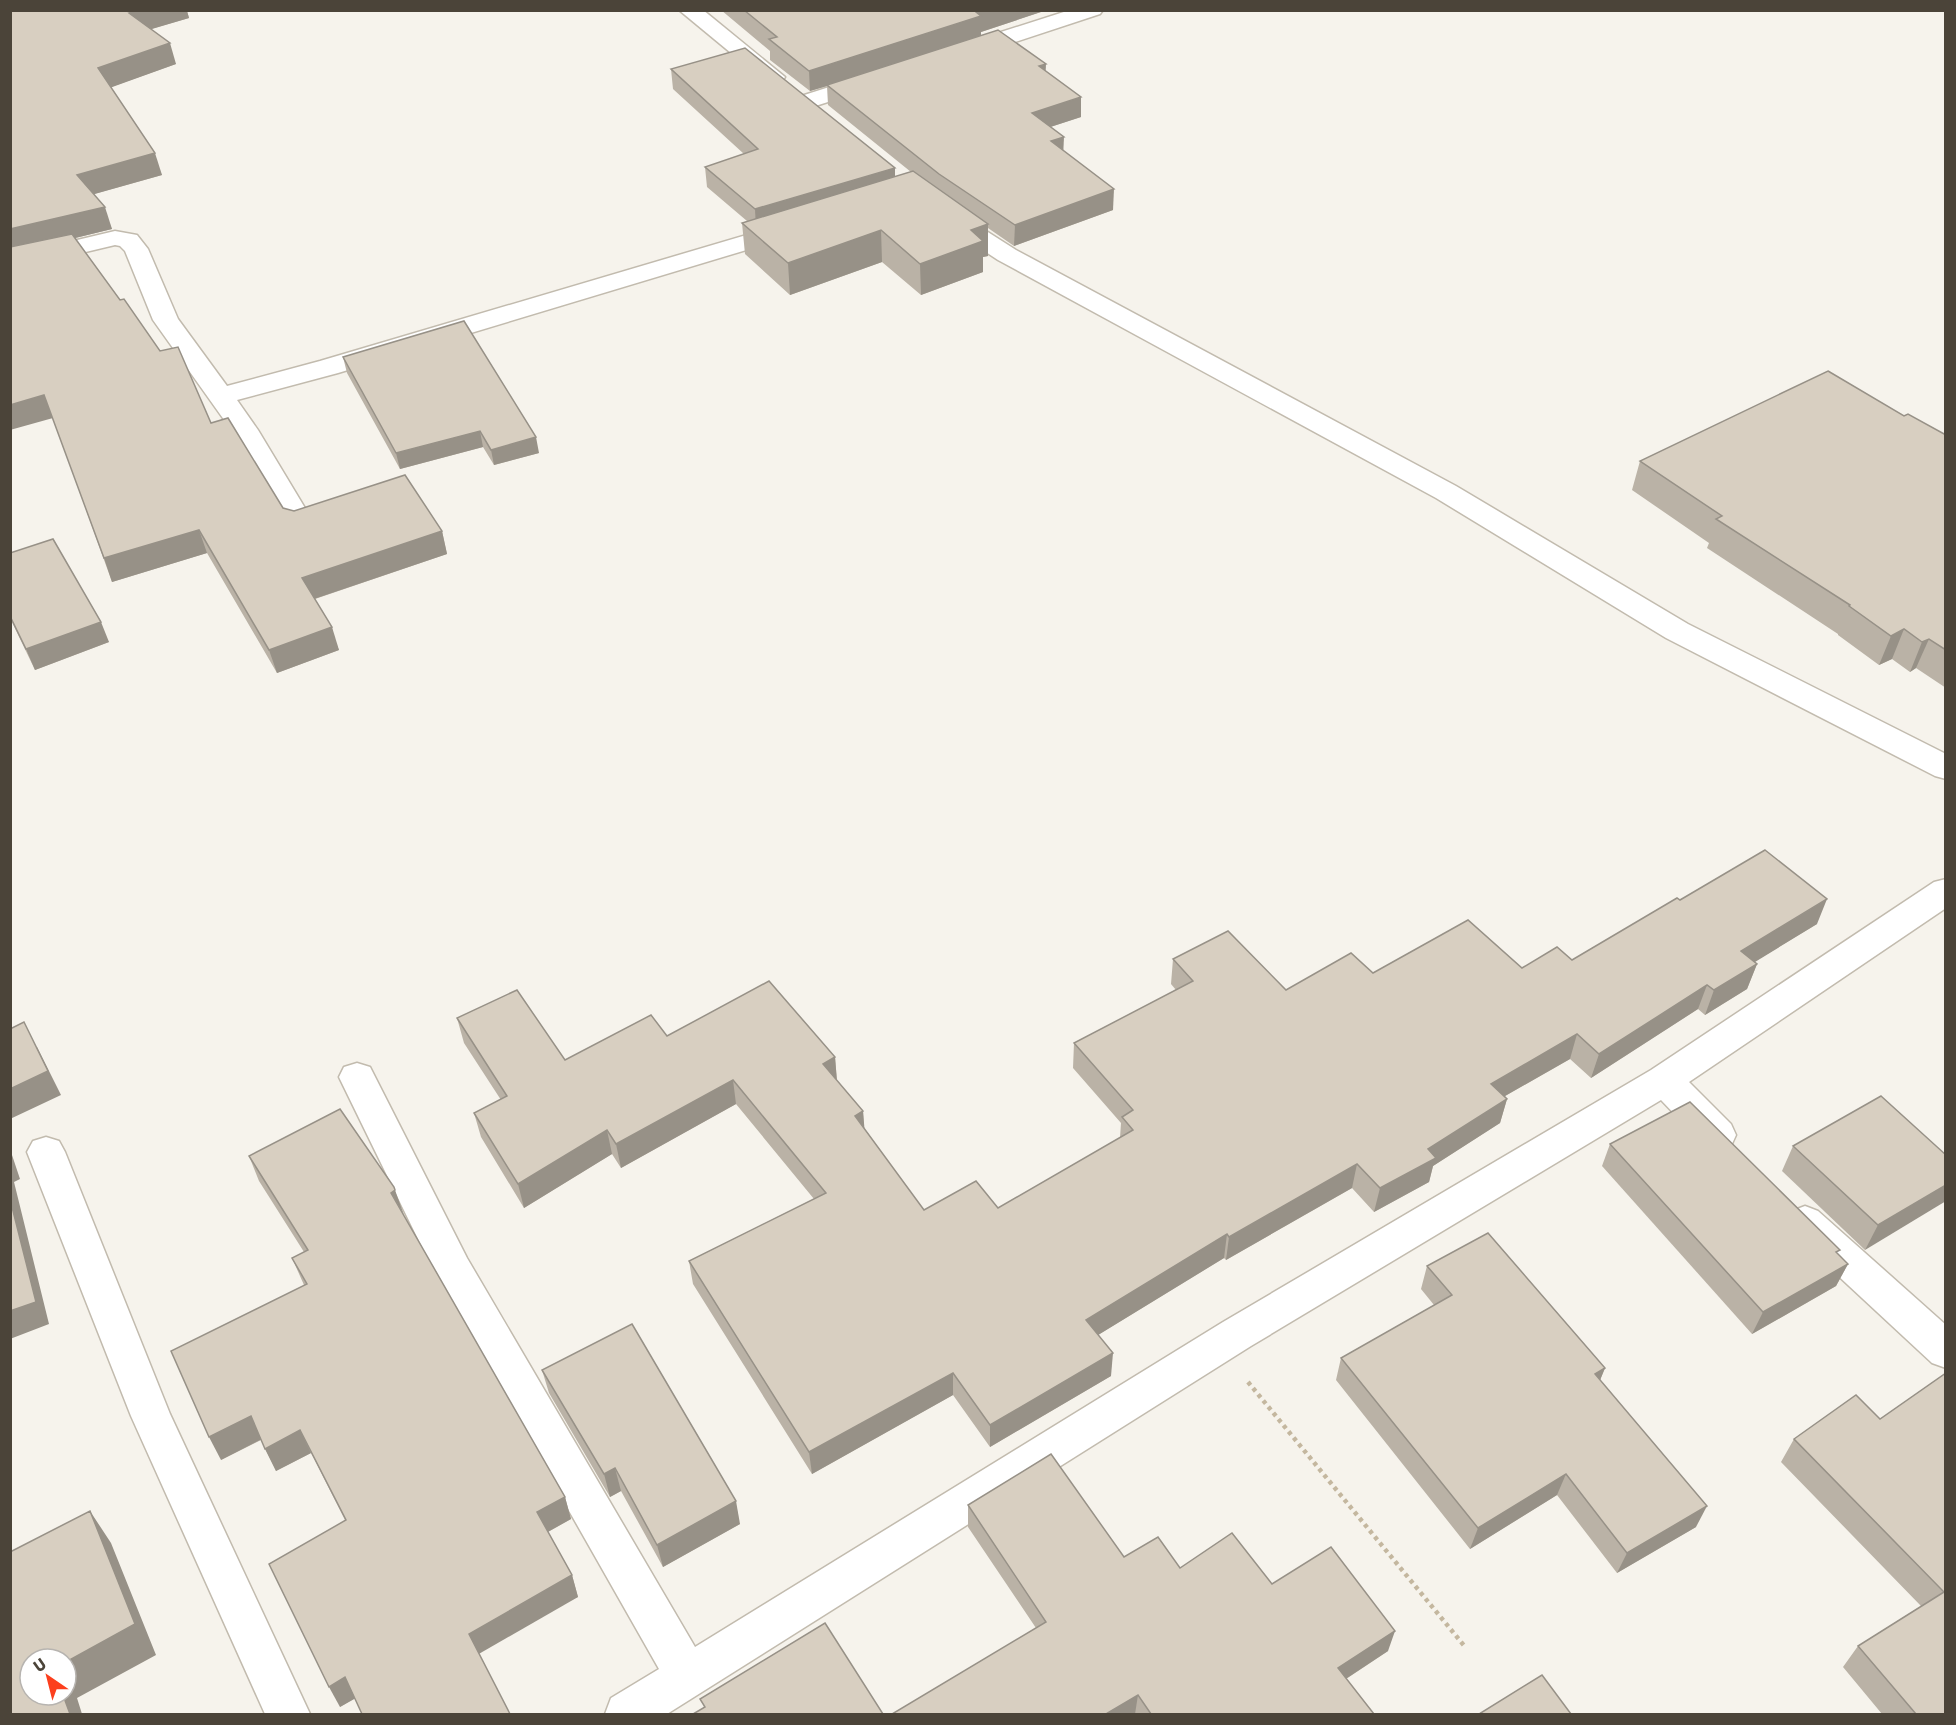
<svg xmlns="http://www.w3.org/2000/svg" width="1956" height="1725" font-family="Jost,sans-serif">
  <rect width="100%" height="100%" fill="#f6f3ec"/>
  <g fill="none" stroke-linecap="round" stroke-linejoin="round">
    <defs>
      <g id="street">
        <path d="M679,10H703L785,77L782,82L774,84L766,82Z"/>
        <path d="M1070,10H1103L1100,14L973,56L965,57L957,56L954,51L957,46Z"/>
        <path d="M870,74L878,76L881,81L878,86L806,109L798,107L795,102L798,97Z"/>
        <path d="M950,211L958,213L1016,250L1456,486L1688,624L1946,754V779L1935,776L1666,638L1436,498L998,260L942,223L938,218L942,213Z"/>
        <path d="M787,223L796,225L799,230L796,235L338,373L237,400L258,430L314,523L310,529L300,532L290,529L232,431L153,320L125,251L120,246L115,245L10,270V256L115,231L137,235L148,249L178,319L227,386L320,361Z"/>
        <path d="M1946,879V908L1689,1082L1731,1124L1736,1135L1731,1146L1718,1150L1705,1146L1661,1100L1251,1346L667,1714H605L611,1698L659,1669L439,1282L339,1077L344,1067L357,1063L370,1067L467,1258L695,1647L1223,1322L1651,1070L1934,882Z"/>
        <path d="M46,1137L59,1141L65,1152L170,1414L310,1714H265L131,1416L27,1152L33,1141Z"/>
        <path d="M1805,1206L1818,1211L1946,1325V1368L1932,1363L1792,1233L1786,1222L1792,1211Z"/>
      </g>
    </defs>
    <!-- street casing -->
    <use href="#street" stroke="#c2bbae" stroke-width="3"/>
    <!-- path -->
    <path stroke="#c4b79f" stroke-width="4.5" stroke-dasharray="4 4" stroke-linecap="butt" d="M1248,1382L1466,1648"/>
    <!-- street -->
    <use href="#street" fill="#fff" fill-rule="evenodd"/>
  </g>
  <!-- wall -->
  <g fill="#bab2a6">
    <path d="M10,10L187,11L189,18L151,29L176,64L111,87L162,175L94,194L112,229L75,238L120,300L160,351L211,423L283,508L294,511L442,531L447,554L315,599L339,650L277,673L207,553L112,582L53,418Z"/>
    <path d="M721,10H1047L981,32V35L1046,71L1081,117L1050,127L1063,151L1113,210L1014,246L988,228V256L983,257V272L921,295L882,262L790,295L745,254L742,223L747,221L707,187L705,167L744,154L673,89L671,69L895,168V177L911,172L828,105L827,86L810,91L770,60V51Z"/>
    <path d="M343,357L539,453L494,465L483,447L400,469L347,373Z"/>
    <path d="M1904,416L1946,435V688L1916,668L1910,672L1892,659L1879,665L1838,635V634L1707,548L1709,543L1632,490L1640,461Z"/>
    <path d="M10,553L109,642L35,670L10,618Z"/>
    <path d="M1680,900L1817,924L1754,962L1757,964L1747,989L1705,1015L1698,1009L1591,1078L1570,1059L1505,1096L1507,1099L1500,1123L1433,1166L1429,1182L1374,1212L1352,1188L1226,1260L1224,1258L1098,1335L1111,1376L990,1447L953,1395L812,1474L693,1284L689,1261L814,1199L736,1104L621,1168L612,1154L524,1208L481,1137L474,1113L501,1100L464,1043L457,1018L565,1060L667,1036L835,1057L837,1081L863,1111L864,1128L924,1210L998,1208L1120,1138L1121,1123L1073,1068L1074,1043L1176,990L1171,984L1173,959L1286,990L1373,973L1522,968L1572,960Z"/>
    <path d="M1610,1144L1838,1254L1848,1264L1836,1286L1752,1334L1602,1166Z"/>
    <path d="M1793,1146L1946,1155L1865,1250L1782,1171Z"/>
    <path d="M249,1156L403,1214L565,1497L571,1519L548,1532L572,1575L578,1597L355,1698L340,1707L345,1520L311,1453L276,1471L261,1440L221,1460L304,1285L292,1258L304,1252L259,1181Z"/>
    <path d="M1427,1266L1605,1368L1600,1380L1696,1527L1617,1573L1557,1495L1470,1549L1336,1380L1341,1358L1434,1305L1421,1289Z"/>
    <path d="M542,1370L740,1524L663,1567L621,1491L610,1497L549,1393Z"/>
    <path d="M1946,1373V1714H1882L1843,1667L1858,1646L1921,1606L1781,1462L1794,1439L1880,1419Z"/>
    <path d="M968,1505L1124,1557L1272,1584L1388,1651L1346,1679L1374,1714H892L1036,1628L968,1527Z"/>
  </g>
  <!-- shaded-wall -->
  <g fill="#979187">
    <path d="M138,10H188L187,11L189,18L135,34L129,13Z"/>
    <path d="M982,10H1047L981,32V37L827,85V86L810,91L809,71Z"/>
    <path d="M170,43L176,64L104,90L98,68Z"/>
    <path d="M1046,64L1045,84L1039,66Z"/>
    <path d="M1081,97V117L1032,133V113Z"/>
    <path d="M1064,137L1063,158L1051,141Z"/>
    <path d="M155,153L162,175L84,197L77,175Z"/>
    <path d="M895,168V188L756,229L755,209Z"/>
    <path d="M1114,189L1113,210L1014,246L1015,225Z"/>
    <path d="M105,207L112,229L10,254V229Z"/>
    <path d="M988,224V256L983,257V272L921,295L920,264L971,230Z"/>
    <path d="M881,230L882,262L790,295L788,263Z"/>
    <path d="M44,395L53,418L10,430V405Z"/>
    <path d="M480,431L483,447L400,469L396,453Z"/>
    <path d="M536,437L539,453L494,465L491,450Z"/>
    <path d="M199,530L207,553L112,582L104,558Z"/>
    <path d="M442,531L447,554L308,601L302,578Z"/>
    <path d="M101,622L109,642L35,670L26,649Z"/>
    <path d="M332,627L339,650L277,673L269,650Z"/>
    <path d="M1904,629L1892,659L1879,665L1891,636Z"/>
    <path d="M1929,639L1916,668L1910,672L1922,642Z"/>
    <path d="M1827,899L1817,924L1732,976L1741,951Z"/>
    <path d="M1757,964L1747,989L1705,1015L1714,990Z"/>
    <path d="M1707,985L1698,1009L1591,1078L1599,1054Z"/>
    <path d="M1577,1034L1570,1059L1484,1108L1491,1084Z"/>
    <path d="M37,1047L61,1095L10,1119V1089Z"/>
    <path d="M835,1057L837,1082L823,1064Z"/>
    <path d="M733,1080L736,1104L621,1168L616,1144Z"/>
    <path d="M1507,1099L1500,1123L1433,1166L1429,1182L1374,1212L1380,1188L1428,1149Z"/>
    <path d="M863,1111L865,1135L855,1116Z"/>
    <path d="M607,1130L612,1154L524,1208L518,1184Z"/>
    <path d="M10,1149L20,1179L14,1182L49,1324L10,1339Z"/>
    <path d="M1357,1164L1352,1188L1226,1260L1229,1237Z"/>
    <path d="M1946,1185V1201L1865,1250L1878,1225Z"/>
    <path d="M395,1190L404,1215L391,1193Z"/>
    <path d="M1227,1234L1224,1258L1085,1343L1086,1320Z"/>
    <path d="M1848,1264L1836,1286L1752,1334L1763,1312Z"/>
    <path d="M1113,1353L1111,1376L990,1447V1425Z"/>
    <path d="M1605,1368L1596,1390L1595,1374Z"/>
    <path d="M953,1373V1395L812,1474L809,1452Z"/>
    <path d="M251,1416L262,1439L221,1460L209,1437Z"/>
    <path d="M300,1430L311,1453L276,1471L265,1449Z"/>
    <path d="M615,1468L621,1491L610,1497L604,1474Z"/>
    <path d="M1566,1474L1557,1495L1470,1549L1478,1528Z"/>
    <path d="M565,1497L571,1519L544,1534L537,1512Z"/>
    <path d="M736,1501L740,1524L663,1567L657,1545Z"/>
    <path d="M1707,1506L1696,1527L1617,1573L1627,1553Z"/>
    <path d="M90,1511L111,1543L156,1655L77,1698L82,1714H69L63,1695H66V1662Z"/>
    <path d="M572,1575L578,1597L477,1655L469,1634Z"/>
    <path d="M1395,1631L1388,1651L1332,1688L1338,1668Z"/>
    <path d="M345,1677L356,1698L340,1707L329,1687Z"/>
    <path d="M1138,1695L1135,1714H1106Z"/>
  </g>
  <!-- building -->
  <g fill="#d8cfc1" stroke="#979187" stroke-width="1.5">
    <path d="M10,10H138L129,13L170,43L98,68L155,153L77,175L105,207L10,229Z"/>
    <path d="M744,10H982L976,12L981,16L809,71L769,39L777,37Z"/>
    <path d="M998,30L1046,64L1039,66L1081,97L1032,113L1064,137L1051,141L1114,189L1015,225L939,174L827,85Z"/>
    <path d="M745,48L895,168L755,209L705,167L758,149L671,69Z"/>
    <path d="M913,171L988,224L971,230L983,241L920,264L881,230L788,263L742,223Z"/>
    <path d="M72,234L120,300L124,299L160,351L178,347L211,423L228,418L283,508L294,511L405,475L442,531L302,578L332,627L269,650L199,530L104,558L44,395L10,405V247Z"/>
    <path d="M464,321L536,437L491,450L480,431L396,453L343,357Z"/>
    <path d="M1828,371L1904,416L1908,414L1946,435V650L1929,639L1922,642L1904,629L1891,636L1849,606L1850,605L1716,519L1722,516L1640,461Z"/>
    <path d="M53,539L101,622L26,649L10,616V553Z"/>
    <path d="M1765,850L1827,899L1741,951L1757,964L1714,990L1707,985L1599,1054L1577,1034L1491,1084L1507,1099L1428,1149L1436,1158L1380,1188L1357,1164L1229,1237L1227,1234L1086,1320L1113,1353L990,1425L953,1373L809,1452L689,1261L826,1193L733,1080L616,1144L607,1130L518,1184L474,1113L507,1096L457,1018L517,990L565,1060L651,1015L667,1036L769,981L835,1057L823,1064L863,1111L855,1116L924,1210L976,1181L998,1208L1133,1130L1122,1117L1133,1110L1074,1043L1193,981L1173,959L1228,931L1286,990L1351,953L1373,973L1468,920L1522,968L1557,947L1572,960L1677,898L1680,900Z"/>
    <path d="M24,1022L48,1071L10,1089V1029Z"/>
    <path d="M1881,1096L1946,1155V1185L1878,1225L1793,1146Z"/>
    <path d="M1690,1102L1840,1250L1836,1252L1848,1264L1763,1312L1610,1144Z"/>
    <path d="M340,1109L394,1187L395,1190L391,1193L565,1497L537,1512L572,1575L469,1634L510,1714H362L345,1677L329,1687L269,1564L346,1520L300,1430L265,1449L251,1416L209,1437L171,1351L307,1284L292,1258L308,1250L249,1156Z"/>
    <path d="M10,1199L36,1302L10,1311Z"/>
    <path d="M1488,1233L1605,1368L1595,1374L1707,1506L1627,1553L1566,1474L1478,1528L1341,1358L1452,1295L1427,1266Z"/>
    <path d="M632,1324L736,1501L657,1545L615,1468L604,1474L542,1370Z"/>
    <path d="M1946,1373V1714H1916L1858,1646L1944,1592L1794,1439L1856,1395L1880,1419Z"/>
    <path d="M1051,1454L1124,1557L1158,1537L1180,1568L1232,1533L1272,1584L1331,1547L1395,1631L1338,1668L1374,1714H1151L1138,1695L1106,1714H892L1046,1622L968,1505Z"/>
    <path d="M90,1511L135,1624L66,1662V1659H30V1695H63L70,1714H10V1552Z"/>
    <path d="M825,1623L883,1714H693L705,1707L700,1699Z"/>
    <path d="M1542,1675L1571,1714H1479Z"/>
  </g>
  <!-- border -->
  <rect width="1956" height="1725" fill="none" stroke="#4b4439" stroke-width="24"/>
  <!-- north arrow -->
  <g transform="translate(48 1677) rotate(325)"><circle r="28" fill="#ffffff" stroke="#b7b4b0" stroke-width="1.5"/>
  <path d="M0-4.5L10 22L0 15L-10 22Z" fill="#fc3f1d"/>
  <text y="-9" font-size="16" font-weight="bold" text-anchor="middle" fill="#4b4439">U</text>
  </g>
</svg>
